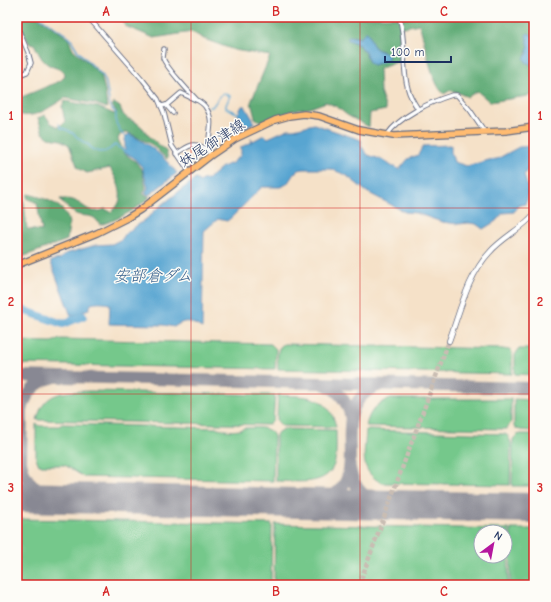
<svg xmlns="http://www.w3.org/2000/svg" width="551" height="602" font-family="'Comic Neue','Klee One',sans-serif">
  <rect width="100%" height="100%" fill="#fdfcf7"/>
  <filter id="ink" filterUnits="userSpaceOnUse"><feTurbulence type="fractalNoise" baseFrequency=".025" numOctaves="2"/><feDisplacementMap in="SourceGraphic" scale="8" xChannelSelector="R" yChannelSelector="G"/><feConvolveMatrix kernelMatrix="1 2 1 2 8 2 1 2 1" color-interpolation-filters="sRGB"/></filter>
  <filter id="wash" filterUnits="userSpaceOnUse"><feTurbulence type="fractalNoise" baseFrequency=".012" numOctaves="4" result="noise"/><feDisplacementMap in="SourceGraphic" scale="16" xChannelSelector="R" yChannelSelector="G"/><feGaussianBlur stdDeviation="0.9" result="paint"/><feColorMatrix in="noise" values="0 0 0 0 0 0 0 0 0 0 0 0 0 0 0 0 0 1.4 0 .05"/><feComposite in="paint" operator="in"/></filter>
  <g filter="url(#wash)">
    <rect width="100%" height="100%" fill="#f5e1c8"/>
    <!-- green -->
    <g fill="#75c88b" stroke="#487c74" fill-rule="evenodd">
      <path d="M61,339L271,344L276,349L275,369L17,364V341L51,342Z"/>
      <path d="M284,344L503,349L509,350L512,352V374L278,369C278,361 275,348 284,344Z"/>
      <path d="M519,349H534V375L515,374V355Z"/>
      <path d="M91,391L275,395L273,421L268,425L37,420C44,390 65,392 91,391Z"/>
      <path d="M278,395C306,397 329,393 336,427L282,426L277,421Z"/>
      <path d="M391,399H511V422L507,429H503L366,426C369,411 377,403 391,399Z"/>
      <path d="M514,399L534,400V431L520,430L514,427Z"/>
      <path d="M36,424L40,426H59L62,424L219,428C226,431 238,432 244,428C254,428 271,425 274,437L273,481L84,477L65,465H39L36,458Z"/>
      <path d="M283,429L336,430C336,440 337,452 335,461C329,488 296,481 276,481V435L278,432Z"/>
      <path d="M366,430L505,434L508,436L511,443L510,485L382,483C358,471 365,453 366,430Z"/>
      <path d="M521,434H534V486H512L513,439L517,435Z"/>
      <path d="M17,519L272,524L271,585H17Z"/>
      <path d="M275,524L509,529L508,585H274ZM481,532H505V556H481Z"/>
      <path d="M511,529H534V585H510Z"/>
    </g>
    <!-- forest -->
    <g fill="#60ac77" stroke="#3e6e6a" fill-rule="evenodd">
      <path d="M17,17H38L64,35L69,40L73,49L101,75L105,90L107,108L96,104L65,98C53,105 32,122 17,113V99L60,81L65,76L64,72C59,68 54,68 49,65C41,61 38,51 34,44L29,43L17,21Z"/>
      <path d="M125,17H534V36H532L530,34L527,38L529,47L525,56L526,62L534,66V95L490,102L477,91L468,97L451,90L444,94C431,84 425,40 419,24L400,28L402,60L379,69L380,91L386,110L370,113L369,127L347,115L337,107L326,102L310,108L291,111L261,122L255,118L251,102L270,56L234,50L204,39L192,32L154,38L125,26L122,19ZM369,34C373,51 376,47 389,55L387,60L373,65L368,61C366,51 358,43 349,40L352,36L360,38L363,35Z"/>
      <path d="M65,101L98,107L114,114L117,112L112,106L114,103L120,107L123,114L127,118L137,123L143,128L148,135L166,151L168,158L167,159L151,144L127,132L120,135L118,139L125,154L135,161L142,170L146,188L143,194L150,197C135,210 120,219 100,225C93,212 86,218 76,214C69,210 64,205 60,199C64,199 69,199 73,200C86,205 89,216 105,209L111,212C128,200 118,182 110,168L87,173L78,168L69,145L61,140L49,138L43,133L38,118L45,115L51,123L58,127L65,122L62,106Z"/>
      <path d="M17,190L23,195L27,229L42,231L37,203L27,198L28,194C44,198 67,204 69,224C69,229 67,235 67,240L17,259Z"/>
    </g>
    <!-- water -->
    <g fill="#58a5d1" stroke="#3a6a98">
      <path d="M365,32H367C371,36 370,42 374,47C378,51 384,52 389,55L387,60L373,65C367,62 369,60 366,54C363,47 356,42 348,40V36L360,38Z"/>
      <path d="M528,33L534,36V66L526,62L524,58L528,53L527,51L529,47L526,35Z"/>
      <path d="M242,106H245L255,123L244,127L238,114Z"/>
      <path d="M314,124L361,140V146L368,155L383,160L393,167H396L399,170L408,159L418,155L423,146L451,145V152L454,162L467,166L489,160L497,159L519,147L534,146V169H528L524,175C527,185 531,194 525,204L518,206L514,212L503,213L496,221L483,229L476,224L469,223L458,224L442,222L416,213L405,212L367,192L346,175L331,169H304L298,170L293,175L287,184L280,187H262L232,217L227,221L218,219L204,231L202,328C190,322 187,318 174,327L164,325L109,324L110,304C104,303 98,302 91,304L89,309L83,311L82,313L71,316L51,263V261L60,259L65,254L96,245L112,244L122,239L126,233L145,220L151,215L154,211L194,180L196,179L200,182L202,180L208,179L222,167L232,163L241,155V147L252,142L251,138L253,141L264,135L268,138L288,129H294Z"/>
      <path d="M129,134C150,144 162,155 177,173L149,195L145,193L148,188L142,167L133,157L125,153V137Z"/>
    </g>
    <g fill="none" stroke-linecap="round" stroke-linejoin="round">
      <!-- stream -->
      <g stroke="#58a5d1" stroke-width="1.5">
        <path d="M40,17L65,34L70,38L78,51L103,76L106,83L110,107L116,113V123L122,134L127,138"/>
        <path d="M209,107H212L221,95L224,93L230,96L226,105V108L239,114"/>
        <path d="M59,124L61,128C74,130 77,140 89,145C92,152 103,154 110,149C111,148 113,146 115,145L126,152"/>
        <path d="M246,130L247,125"/>
      </g>
      <!-- river -->
      <path stroke="#58a5d1" stroke-width="8" d="M17,308L63,324L83,316"/>
      <!-- taxiway -->
      <g stroke="#888893" stroke-width="12">
        <path d="M17,376L534,388"/>
        <path d="M323,384C339,390 348,402 351,419"/>
        <path d="M17,395L21,406L22,412L21,461L17,474"/>
        <path d="M22,411C25,395 36,381 52,378"/>
        <path d="M21,461C24,482 37,492 57,498"/>
        <path d="M350,468C354,491 367,501 390,505"/>
        <path d="M310,503C379,492 330,428 362,396C367,391 373,387 381,385"/>
      </g>
      <!-- runway -->
      <path stroke="#888893" stroke-width="30" d="M17,497L534,508"/>
    </g>
  </g>
  <g filter="url(#ink)">
    <g fill="none" stroke-linecap="round" stroke-linejoin="round">
      <!-- tertiary-tunnel -->
      <path stroke="#c9bdb3" stroke-width="4.5" stroke-dasharray="4.5 2" stroke-linecap="butt" d="M359,585L449,341"/>
      <defs>
        <g id="minor">
          <path d="M88,17L143,80L158,99L164,113L172,146L189,171"/>
          <path d="M399,17C407,40 401,66 408,89C410,97 414,103 418,109"/>
          <path d="M17,26L28,52L31,63L27,72L17,76"/>
          <path d="M164,49C164,51 163,56 163,58C166,67 189,92 197,100C200,102 204,104 206,108C217,123 204,141 210,156"/>
          <path d="M166,105L173,113"/>
          <path d="M161,106L167,105L181,93L196,100"/>
          <path d="M387,135C400,116 430,102 452,95H457L470,110L485,132"/>
          <path d="M176,154C190,146 191,141 207,149"/>
        </g>
        <path id="tertiary" d="M449,341C460,311 468,275 490,252C503,237 522,229 534,214"/>
        <path id="primary" d="M17,265L97,233L127,218L140,210L210,156L235,139L275,120L289,116L304,114L319,116L359,130L393,136L506,131L534,127"/>
      </defs>
      <!-- minor casing -->
      <use href="#minor" stroke="#676d83" stroke-width="5.5"/>
      <!-- tertiary casing -->
      <use href="#tertiary" stroke="#676d83" stroke-width="6"/>
      <!-- primary casing -->
      <use href="#primary" stroke="#676d83" stroke-width="8"/>
      <!-- minor -->
      <use href="#minor" stroke="#fff" stroke-width="3.5"/>
      <!-- tertiary -->
      <use href="#tertiary" stroke="#fff" stroke-width="4.5"/>
      <!-- primary -->
      <use href="#primary" stroke="#ffbb71" stroke-width="5.5"/>
    </g>
  </g>
  <!-- grid -->
  <path fill="none" stroke="#d62828" stroke-width="1" stroke-opacity="0.55" d="M191,17V585M360,17V585M17,208H534M17,394H534"/>
  <g text-anchor="middle" dominant-baseline="central" stroke-width="3" stroke-linejoin="round" paint-order="stroke">
    <!-- street labels -->
    <g font-size="15" fill="#1b2f5e" stroke="#fdfcf7">
      <text transform="translate(212 143) rotate(-33)">妹尾御津線</text>
    </g>
    <!-- water labels -->
    <g font-size="16" font-style="italic" fill="#335e8c" stroke="#fdfcf7">
      <text x="153" y="276">安部倉ダム</text>
    </g>
  </g>
  <!-- margin -->
  <rect width="551" height="602" fill="none" stroke="#fdfcf7" stroke-width="44"/>
  <!-- north arrow -->
  <g transform="translate(493 544) rotate(32)"><circle r="19" fill="#fdfcf7" stroke="#a3aaba"/>
  <path d="M0-3L7 15L0 10L-7 15Z" fill="#b5179e"/>
  <text y="-6" font-size="11" font-weight="bold" text-anchor="middle" fill="#1b2f5e">N</text>
  </g>
  <!-- scale -->
  <path d="M385 56v6h66v-6" fill="none" stroke="#1b2f5e" stroke-width="2"/>
  <text x="391" y="56" font-size="12" fill="#1b2f5e" stroke="#fdfcf7" stroke-width="3" paint-order="stroke">100 m</text>
  <rect x="22" y="22" width="507" height="558" fill="none" stroke="#d62828" stroke-width="1.5"/>
  <g font-size="13" text-anchor="middle" font-weight="bold" fill="#d62828">
    <text x="106" y="16">A</text>
    <text x="276" y="16">B</text>
    <text x="444" y="16">C</text>
    <text x="11" y="120">1</text>
    <text x="540" y="120">1</text>
    <text x="11" y="306">2</text>
    <text x="540" y="306">2</text>
    <text x="11" y="492">3</text>
    <text x="540" y="492">3</text>
    <text x="106" y="596">A</text>
    <text x="276" y="596">B</text>
    <text x="444" y="596">C</text>
  </g>
</svg>
